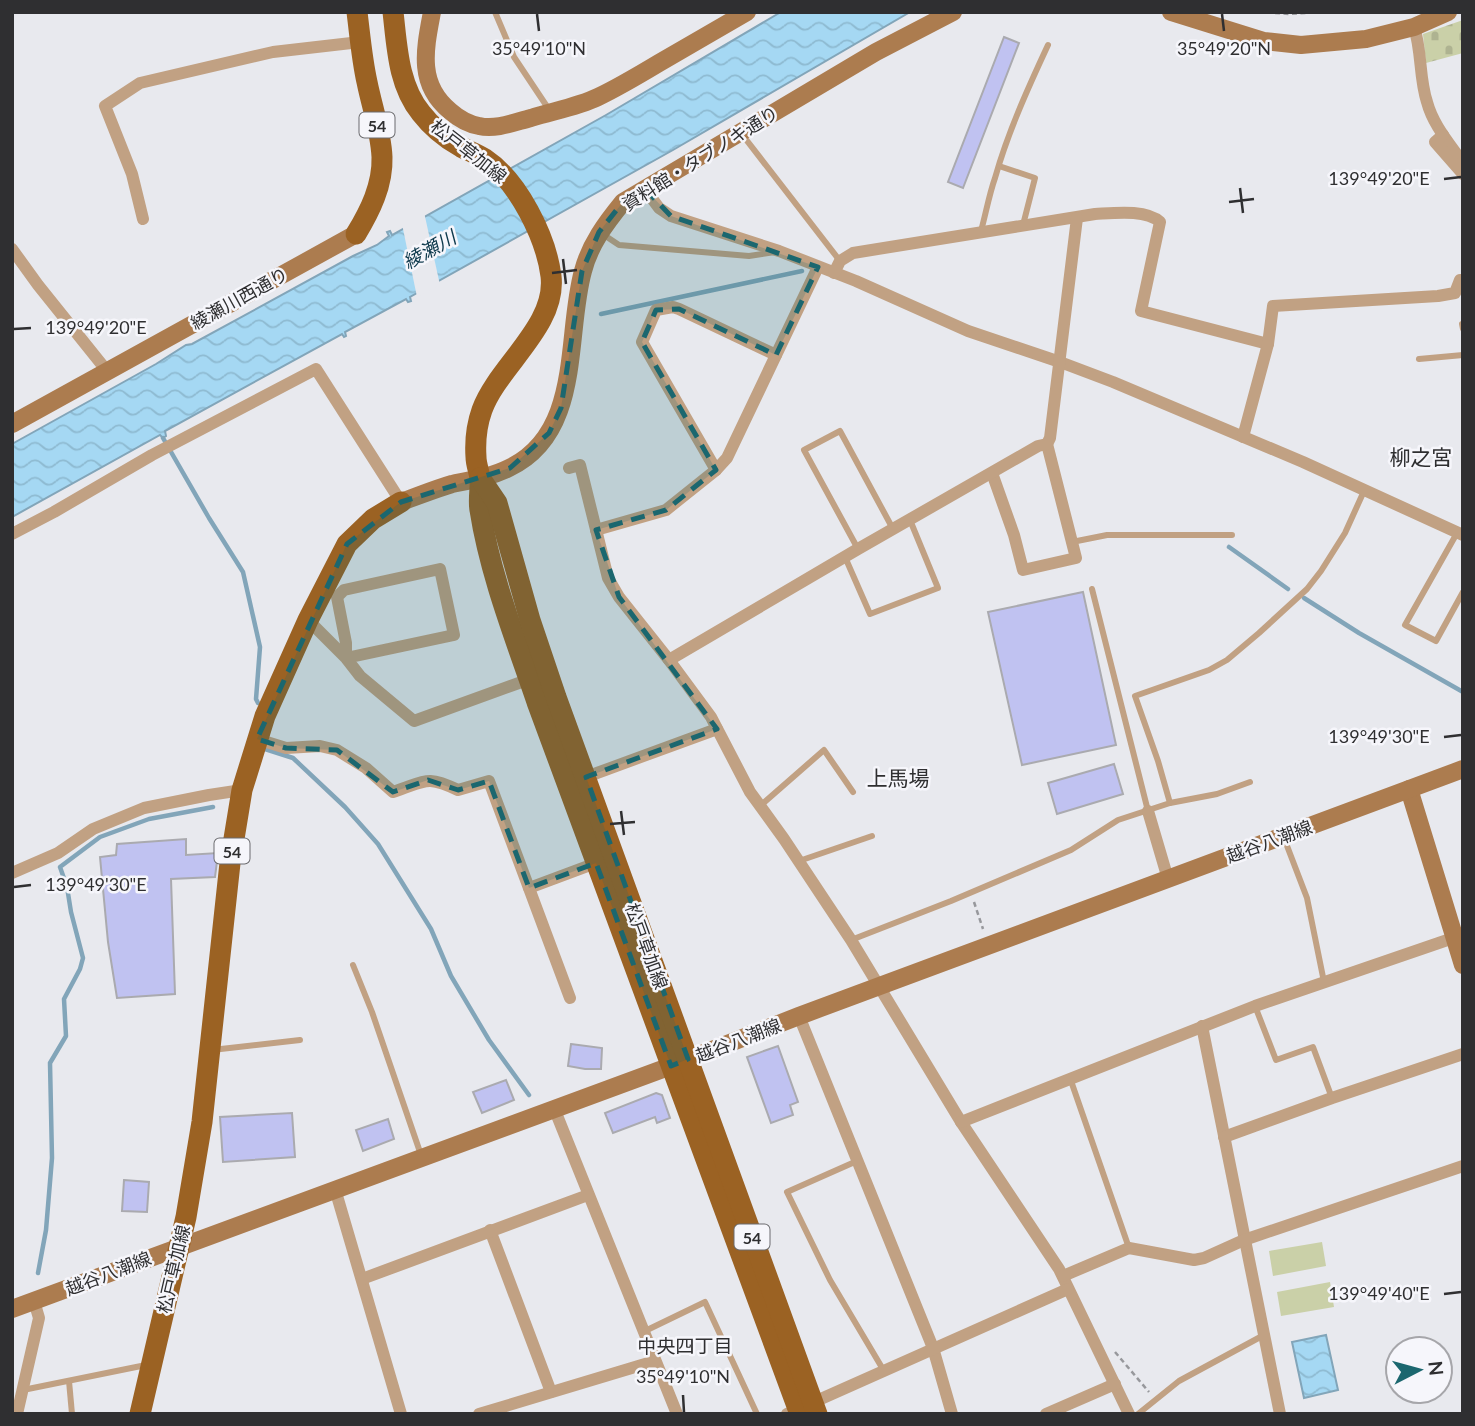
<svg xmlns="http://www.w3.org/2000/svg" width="1475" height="1426" font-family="Lato,'Noto Sans JP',sans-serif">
  <defs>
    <pattern id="cemetery-stones" width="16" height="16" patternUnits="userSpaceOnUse" patternTransform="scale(1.75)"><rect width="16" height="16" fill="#cad0a8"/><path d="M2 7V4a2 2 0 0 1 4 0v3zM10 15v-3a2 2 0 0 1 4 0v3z" fill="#aeb391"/></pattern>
    <pattern id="water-waves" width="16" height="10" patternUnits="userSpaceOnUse" patternTransform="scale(1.75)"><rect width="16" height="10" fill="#a5d8f3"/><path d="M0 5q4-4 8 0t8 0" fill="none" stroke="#8ebad1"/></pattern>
  </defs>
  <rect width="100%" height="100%" fill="#e8e9ee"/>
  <!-- cemetery -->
  <path fill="url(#cemetery-stones)" d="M1463,20V53L1426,63L1423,34Z"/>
  <!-- garden -->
  <g fill="#cad0a8">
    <path d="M1322,1242L1326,1266L1273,1276L1269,1251Z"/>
    <path d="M1330,1282L1334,1307L1281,1316L1277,1292Z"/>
  </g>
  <!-- water -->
  <g fill="url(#water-waves)" stroke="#82a5b9" stroke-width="2">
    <path d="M781,12H910L673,150L410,297L411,301L408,302L406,299L345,332L346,336L344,337L342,334L165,431L166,436L163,438L160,435L12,517V444L156,364L186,345L192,344L353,256L377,245L389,236L387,232L390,231L392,235L606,115Z"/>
    <path d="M1326,1335L1338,1390L1304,1398L1292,1342Z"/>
  </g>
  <!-- pier -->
  <path fill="#e8e9ee" d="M424,212L440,285L417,297L402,224Z"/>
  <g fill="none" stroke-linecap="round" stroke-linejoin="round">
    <!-- stream -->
    <g stroke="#82a5b9" stroke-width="4.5">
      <path d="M601,314L802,271"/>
      <path d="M163,438L209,518L243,572L260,647L256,699L258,703"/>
      <path d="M1229,547L1288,589"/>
      <path d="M1304,598L1359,633L1463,692"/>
      <path d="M265,749L293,758L345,807L378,844L431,929L451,976L489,1040L529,1095"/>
      <path d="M38,1273L46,1230L52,1158L50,1063L66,1036L64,999L80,969L83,958L71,912L67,887L60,867L100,837L149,819L213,807"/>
    </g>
  </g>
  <!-- building -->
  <g fill="#c0c2f1" stroke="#aaaaaf" stroke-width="2">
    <path d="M1004,37L1019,43L963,188L948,182Z"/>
    <path d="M1083,592L1116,745L1022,765L988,612Z"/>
    <path d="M1114,764L1123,794L1057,814L1048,783Z"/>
    <path d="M186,839V855L218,853L215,877L171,879L175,994L117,998L108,942L100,857L116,855L117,844Z"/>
    <path d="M571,1044L602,1048L601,1069H585L568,1066Z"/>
    <path d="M778,1046L798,1102L790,1105L793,1115L771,1123L747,1057Z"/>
    <path d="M506,1080L514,1100L482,1113L473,1092Z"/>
    <path d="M656,1093L662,1095L670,1118L657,1123L655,1117L613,1133L605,1113Z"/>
    <path d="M292,1113L295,1157L223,1162L220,1117Z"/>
    <path d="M388,1119L394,1139L363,1151L356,1130Z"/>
    <path d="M124,1180L149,1182L147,1212L122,1211Z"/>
  </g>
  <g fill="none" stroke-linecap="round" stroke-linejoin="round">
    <!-- path -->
    <g stroke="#97989c" stroke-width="2.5" stroke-dasharray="5 3.5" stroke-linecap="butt">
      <path d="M1258,12L1290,14L1319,12"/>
      <path d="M974,902L983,929"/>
      <path d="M1115,1352L1149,1392"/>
    </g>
    <!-- lane -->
    <g stroke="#c1a183" stroke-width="6">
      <path d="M495,12L514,57L550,111"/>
      <path d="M741,133L840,261"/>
      <path d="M999,166L1035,178L1023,225"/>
      <path d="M981,231C986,213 989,195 995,178C1008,132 1028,88 1048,45"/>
      <path d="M601,233L619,245L749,256L775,252"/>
      <path d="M1462,324L1463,329"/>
      <path d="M1419,359L1463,355"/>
      <path d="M1457,533L1405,625L1436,641L1463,592"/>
      <path d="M1072,542L1107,535H1232"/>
      <path d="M858,549L804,450L840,431L893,529"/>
      <path d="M845,557L870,614L938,588L910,520"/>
      <path d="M1092,589L1148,811"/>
      <path d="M1170,803L1217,794L1250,782"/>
      <path d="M760,806L824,750L853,792"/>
      <path d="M1284,838L1307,898L1324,982"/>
      <path d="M799,861L872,836"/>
      <path d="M851,940L951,901L1071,850L1118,820L1170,803L1158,761L1135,696L1209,670L1227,660L1259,633L1307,589L1321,571L1345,533L1364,491"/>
      <path d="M353,965L372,1012L421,1155"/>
      <path d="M1255,1006L1276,1060L1313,1047L1332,1098"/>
      <path d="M212,1050L300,1040"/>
      <path d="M1070,1078L1129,1248"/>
      <path d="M857,1161L787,1192L830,1280L884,1371"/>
      <path d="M645,1331L705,1302L757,1414"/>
      <path d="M69,1381L72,1414"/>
      <path d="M23,1390L146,1365"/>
      <path d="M1138,1414L1179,1381L1264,1335"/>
    </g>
    <!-- street -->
    <g stroke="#c1a183" stroke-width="12">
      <path d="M1414,27C1422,51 1419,78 1427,102C1433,125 1450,144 1463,163"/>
      <path d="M1443,135L1435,142L1463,174"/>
      <path d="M645,189L659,208L671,216L779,251L856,281L968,331L1060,362L1113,382L1303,462L1463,535"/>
      <path d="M143,219L132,174L105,106L140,83L273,52L360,42"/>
      <path d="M12,249L38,285L107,371"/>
      <path d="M834,273L840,261L853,253L1095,214C1114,213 1146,209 1160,222L1141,311L1268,344"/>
      <path d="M1243,437L1268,344L1273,306L1438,296L1455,293L1460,280H1463"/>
      <path d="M569,468L580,465L608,578L619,597L669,660L711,717L750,792L784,839L851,940L961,1122L1059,1269L1129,1414"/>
      <path d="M716,470L642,342L656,310L673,307L679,309L776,355"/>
      <path d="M992,473L1014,535L1023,570L1076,558L1047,444"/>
      <path d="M596,530L666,510L716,470L727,458L818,267"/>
      <path d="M12,534L54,512L152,455L316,369L401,502"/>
      <path d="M308,620L346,658L454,635L440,569L344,590L337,597L346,643V658L360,676L414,721L530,679"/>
      <path d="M669,660L858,549L1038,446L1047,444L1050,438L1077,218"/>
      <path d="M257,739L286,748L320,746L337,750L366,768L393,792C425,782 425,774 458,790L489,781L570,998"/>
      <path d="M586,777L717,729"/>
      <path d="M1148,811L1168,879"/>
      <path d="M12,873L58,853L93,829L144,808L209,795L242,790"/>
      <path d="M529,888L596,863"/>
      <path d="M799,1016L933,1348L952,1414"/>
      <path d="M1202,1026L1280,1414"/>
      <path d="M554,1108L677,1414"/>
      <path d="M961,1122L1255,1006L1462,935"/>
      <path d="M1224,1137L1332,1098L1463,1054"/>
      <path d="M335,1189L401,1414"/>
      <path d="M490,1230L551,1392"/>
      <path d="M1063,1276L1129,1248L1194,1260L1204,1258L1244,1240L1463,1166"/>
      <path d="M362,1279L588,1195"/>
      <path d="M17,1414L39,1318L34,1301"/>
      <path d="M479,1414L655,1361"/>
      <path d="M787,1414L1068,1289"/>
      <path d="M1046,1414L1115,1384"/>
    </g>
    <!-- secondary -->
    <g stroke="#ac7c4f" stroke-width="18">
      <path d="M432,12C425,49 417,84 450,111C458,118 468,124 479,126C496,130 515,122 531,118C553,111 577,107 598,97C619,87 639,75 659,63C688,46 718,29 747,12"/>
      <path d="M1171,12L1264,41L1301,45L1366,39L1414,27L1448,12"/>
      <path d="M12,424L356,234"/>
      <path d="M401,502C418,496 435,489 452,484C471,480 491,477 509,468C583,433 565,336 583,271C590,244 606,223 623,202L876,52L953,12"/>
      <path d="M1409,789L1463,965"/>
      <path d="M12,1309L671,1066L799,1016L1463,769"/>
    </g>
    <!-- primary -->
    <g stroke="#9b6223" stroke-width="21">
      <path d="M393,12C397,46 398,85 421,113C431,126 447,139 461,147C469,151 477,154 485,159C518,181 546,237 551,276C557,326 498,366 482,410C477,424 475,442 476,457C476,464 479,471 480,478C481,488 478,499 480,510C490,575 516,640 537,702L800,1414"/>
      <path d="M356,234C370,211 383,185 382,157C381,132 372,107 367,82C362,60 360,36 357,12"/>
      <path d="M480,478L497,503L530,620L556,697L817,1414"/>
      <path d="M140,1414L186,1217L202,1122L230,863L242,790L265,716L308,620L347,544L373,519L401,502"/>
    </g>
  </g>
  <!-- marked area -->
  <path fill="#1b676f" fill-opacity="0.2" stroke="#1b676f" stroke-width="5" stroke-dasharray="14 9" stroke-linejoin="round" d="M645,189L671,216L818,267L776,355L679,309L656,310L642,342L716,470L666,510L596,530L619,597L717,729L586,777L688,1059L671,1066L596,863L529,888L489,781L458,790L428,780L393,792L337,750L286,748L257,739L347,544L401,502L510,468L549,433L561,408L582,271L599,232L623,202Z"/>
  <!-- ticks -->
  <path fill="none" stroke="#2f2f31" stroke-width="2.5" d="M537,14L539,31M1222,14L1224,31M1444,179L1461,177M1240,188L1243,213M1229,202L1254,199M563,259L566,284M552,273L577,270M14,329L31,328M1444,737L1461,735M621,811L624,835M610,824L635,822M14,887L31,885M1444,1294L1461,1292M683,1395L684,1412"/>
  <g text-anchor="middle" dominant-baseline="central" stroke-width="5" stroke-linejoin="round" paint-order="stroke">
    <!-- shield labels -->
    <g fill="#f6f6fb" stroke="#6b6b6e" stroke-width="2">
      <rect x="359.5" y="112.5" width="35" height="25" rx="5"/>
      <rect x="214.5" y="838.5" width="35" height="25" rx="5"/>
      <rect x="734.5" y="1224.5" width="35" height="25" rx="5"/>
    </g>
    <g font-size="16" font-weight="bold" fill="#2f2f31">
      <text x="377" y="125">54</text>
      <text x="232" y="851">54</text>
      <text x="752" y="1237">54</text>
    </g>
    <!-- street labels -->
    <g font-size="18" fill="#2f2f31" stroke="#f6f6fb">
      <text transform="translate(469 151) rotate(38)">松戸草加線</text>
      <text transform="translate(700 158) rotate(-32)">資料館・タブノキ通り</text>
      <text transform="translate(239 298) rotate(-29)">綾瀬川西通り</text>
      <text transform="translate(1269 841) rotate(-20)">越谷八潮線</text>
      <text transform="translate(647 946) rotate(70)">松戸草加線</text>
      <text transform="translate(738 1040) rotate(-21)">越谷八潮線</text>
      <text transform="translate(173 1269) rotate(-77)">松戸草加線</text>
      <text transform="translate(108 1273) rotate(-21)">越谷八潮線</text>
    </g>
    <!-- water labels -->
    <g font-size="19" font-style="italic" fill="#0e394c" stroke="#f6f6fb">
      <text transform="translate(429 249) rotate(-29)">綾瀬川</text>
    </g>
    <!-- neighbourhood labels -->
    <g font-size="19" fill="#2f2f31" stroke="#f6f6fb">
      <text x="685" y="1345">中央四丁目</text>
    </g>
    <!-- quarter labels -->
    <g font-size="21" fill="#2f2f31" stroke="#f6f6fb">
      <text x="1421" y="456">柳之宮</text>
      <text x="898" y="777">上馬場</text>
    </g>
  </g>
  <g font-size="18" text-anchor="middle" fill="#2f2f31" stroke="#f6f6fb" stroke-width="5" stroke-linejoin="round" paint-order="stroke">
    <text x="539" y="55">35°49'10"N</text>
    <text x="1224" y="55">35°49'20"N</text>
    <text x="1379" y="185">139°49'20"E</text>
    <text x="96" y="334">139°49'20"E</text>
    <text x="1379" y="743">139°49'30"E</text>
    <text x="96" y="891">139°49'30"E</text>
    <text x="1379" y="1300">139°49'40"E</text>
    <text x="683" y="1383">35°49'10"N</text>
  </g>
  <!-- border -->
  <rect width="1475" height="1426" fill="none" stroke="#2f2f31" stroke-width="28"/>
  <!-- north arrow -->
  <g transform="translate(1419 1370) rotate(84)"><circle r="33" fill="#f6f6fb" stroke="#a6a6aa" stroke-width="2"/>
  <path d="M0-5L12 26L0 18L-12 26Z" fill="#1b676f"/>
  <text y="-10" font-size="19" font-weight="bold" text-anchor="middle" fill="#2f2f31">N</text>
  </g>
</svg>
